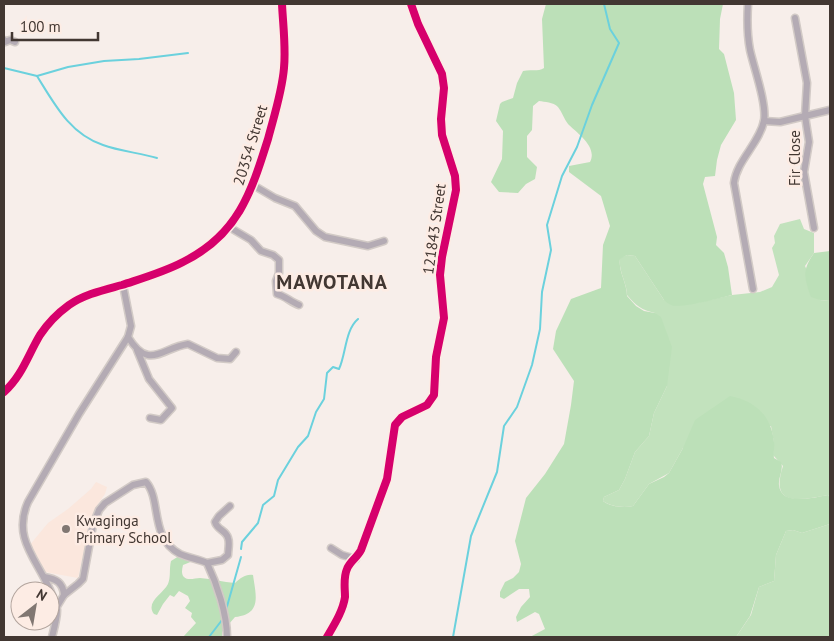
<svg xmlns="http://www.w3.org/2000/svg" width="834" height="641" font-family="'PT Sans',sans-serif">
  <rect width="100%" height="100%" fill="#f7eeea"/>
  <!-- built -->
  <path fill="#fbe7dd" d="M96,482L107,487L105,494L96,507L90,523L78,578L45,572L29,546L48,523L68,509L91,489Z"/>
  <!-- green -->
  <g fill="#c2e2bd">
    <path d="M800,219L804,229L814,233V253L805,266L820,300L830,301V498L828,495C801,500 769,508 783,466L773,455L774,443L771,426L683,448L669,473L649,484L633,506C624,508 612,507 603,501L604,497L619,490L625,479L635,452L649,436L654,413L667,386L655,313C642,310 636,306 627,295C627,283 618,271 620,258L627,255L635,256L664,300L696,303L732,295L760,292L772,287L779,275L772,248L775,243L774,236L780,224Z"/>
    <path d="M830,524V637H736L751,615L759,587L774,581L776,555L786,531L793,530L802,533Z"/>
  </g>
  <!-- forest -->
  <g fill="#bce0b8">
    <path d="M546,4H723L720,19L719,49L724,54L734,93L736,120L721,145L717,160L715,176L705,177L703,184L717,237L716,245L724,253L728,267L732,295C719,298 682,309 671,305C669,304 666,302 664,300L635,256L627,255L620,259C618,271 627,283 627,296L636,306L644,311L655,313L661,317L672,347L667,386L654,413L649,436L635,452L625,479L619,490L604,497L603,501C611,507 624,508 633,506L649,484L664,477L669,473L683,448L695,420L730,396C755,401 771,415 774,442C775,447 773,452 774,458L781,462C784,470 778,477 779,485C781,507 815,497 828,495L830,498V524L802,533L793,530L786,531L776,555L774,581L759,587L750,616L736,637H530L545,629L539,614L535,612L517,622L516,617L521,607L530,597L529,589H519L504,599L500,597V592L505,582L513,578L519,572L521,564L515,541L526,498L545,474L564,444L571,405L574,381L553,349L556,331L571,299L601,288L603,245L610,226L601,196L569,172V166L590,162C598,147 577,133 568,124C564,119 562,112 558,107C553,102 545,102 539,101L533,106L532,130L527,136V157L537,167L535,179L526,184L518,193L499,192L491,182L502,159L503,131L496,121L500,104L502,102L513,98L517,83L523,71C530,69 538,72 544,68L542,19Z"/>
    <path d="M830,251V301L820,300L811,297C804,277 802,270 814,253Z"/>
    <path d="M179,556L193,561L183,565C182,569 181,574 184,577C188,581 195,578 200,578C212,579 223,582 235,583C241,578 245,574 253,575C256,596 262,614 235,617L222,632V637H183L196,623L191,617L192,613L185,608L190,601L188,596L179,591L174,597L170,595L163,604L157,615L154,614C145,602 163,594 168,584C171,577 169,569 171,561Z"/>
  </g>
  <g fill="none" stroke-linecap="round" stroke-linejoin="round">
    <!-- stream -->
    <g stroke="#6bd1dd" stroke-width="2">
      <path d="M4,68L37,76L68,67L104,61L139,59L188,53"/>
      <path d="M37,76C55,105 70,134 103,145C119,151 140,153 157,158"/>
      <path d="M241,549L242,542L258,523L263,505L274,496L278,480L298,447L308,436L316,412L324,399L327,373L333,367L339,369C346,354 345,330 358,319"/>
      <path d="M226,610L241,557"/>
      <path d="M209,637L222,620"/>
      <path d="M453,637L471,536L497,472L504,426L517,407L532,365L540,329L542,292L551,250L547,225L562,176L577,147L592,105L619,43L610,29L604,4"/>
    </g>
    <defs>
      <g id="minor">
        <path d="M748,4C747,19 747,34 750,50C754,68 767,104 764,121C759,144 737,160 734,183L753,289"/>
        <path d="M795,18L807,83L805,116L809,142L804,172L814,228"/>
        <path d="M4,40L5,42L10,40L15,42"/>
        <path d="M764,121L780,122L830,110"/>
        <path d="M253,185L275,198L295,206L316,231L325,237L368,246L384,241"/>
        <path d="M229,227L251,240L261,251L273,255L279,260V273L276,281L277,294C285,296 291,302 299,305"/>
        <path d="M128,337C149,371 161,348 188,344L217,358L230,359L236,352"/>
        <path d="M137,350L149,379L172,408L161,420L150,418"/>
        <path d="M4,392C22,376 28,355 40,335C48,323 58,313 69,305C85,294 104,290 122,285C143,278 164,272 183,262C238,235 251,193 268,139C274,116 282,92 284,68C286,47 283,25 282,4"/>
        <path d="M331,548L342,555L356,559"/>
        <path d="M207,563L222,560L228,555C228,550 230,543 228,538C226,530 217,530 215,522L219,516L230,506"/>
        <path d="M44,577C56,579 63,582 64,595"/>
        <path d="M56,608L64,595L78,584L83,579L93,525L99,510L105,503L133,485L146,482C162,500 149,538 180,554C189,558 198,559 207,563C217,584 227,614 227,637"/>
        <path d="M52,637C54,629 57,619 57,610C56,605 54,600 52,595C40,562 11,540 28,502L79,414L128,337L131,326L123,285"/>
        <path d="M327,637C334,625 343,611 345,597C345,588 343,578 347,569C350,561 357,558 361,550L387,479L395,425L402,417L427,405L434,395L436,357L444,318L440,275L442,257L456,190L455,176L442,135L441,119L444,88L442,74L418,24L411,4"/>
      </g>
    </defs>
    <!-- minor casing -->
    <use href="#minor" stroke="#d2cac6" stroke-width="9"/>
    <!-- minor -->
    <use href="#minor" stroke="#b4abb4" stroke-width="6"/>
    <defs>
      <g id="cycleway">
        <path d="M4,392C22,376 28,355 40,335C48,323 58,313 69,305C85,294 104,290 122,285C143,278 164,272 183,262C238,235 251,193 268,139C274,116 282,92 284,68C286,47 283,25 282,4"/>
        <path d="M327,637C334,625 343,611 345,597C345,588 343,578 347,569C350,561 357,558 361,550L387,479L395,425L402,417L427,405L434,395L436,357L444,318L440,275L442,257L456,190L455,176L442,135L441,119L444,88L442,74L418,24L411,4"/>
      </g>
    </defs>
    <!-- cycleway casing -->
    <use href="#cycleway" stroke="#fdece4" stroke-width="11"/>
    <!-- cycleway -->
    <use href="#cycleway" stroke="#d6006c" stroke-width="8"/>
  </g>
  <!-- markers -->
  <circle fill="#817772" stroke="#fdece4" stroke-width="2" cx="66" cy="529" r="5"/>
  <g text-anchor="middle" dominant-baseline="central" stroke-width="5" stroke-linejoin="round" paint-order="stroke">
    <!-- street labels -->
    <g font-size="15" fill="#423732" stroke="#fdece4">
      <text transform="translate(250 145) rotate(-73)">20354 Street</text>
      <text transform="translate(794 158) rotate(-90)">Fir Close</text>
      <text transform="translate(434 229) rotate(-82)">121843 Street</text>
    </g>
    <!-- poi labels -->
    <g font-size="15" fill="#423732" stroke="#fdece4" text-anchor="start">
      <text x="76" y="520">Kwaginga<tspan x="76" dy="17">Primary School</tspan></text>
    </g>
    <!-- district labels -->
    <g font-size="20" font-weight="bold" letter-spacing="1" fill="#423732" stroke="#fdece4">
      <text x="332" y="282">MAWOTANA</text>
    </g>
  </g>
  <!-- border -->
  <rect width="834" height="641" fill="none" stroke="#423732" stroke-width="10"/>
  <!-- north arrow -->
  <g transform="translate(35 606) rotate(31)"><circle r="24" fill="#fdece4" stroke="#b2a49d"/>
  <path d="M0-4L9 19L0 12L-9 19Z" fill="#817772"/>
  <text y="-8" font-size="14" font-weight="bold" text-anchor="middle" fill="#423732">N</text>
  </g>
  <!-- scale -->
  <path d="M12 32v8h86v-8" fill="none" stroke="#423732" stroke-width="2.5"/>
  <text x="20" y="32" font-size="15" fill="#423732" stroke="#fdece4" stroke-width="4" paint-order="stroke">100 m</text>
</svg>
